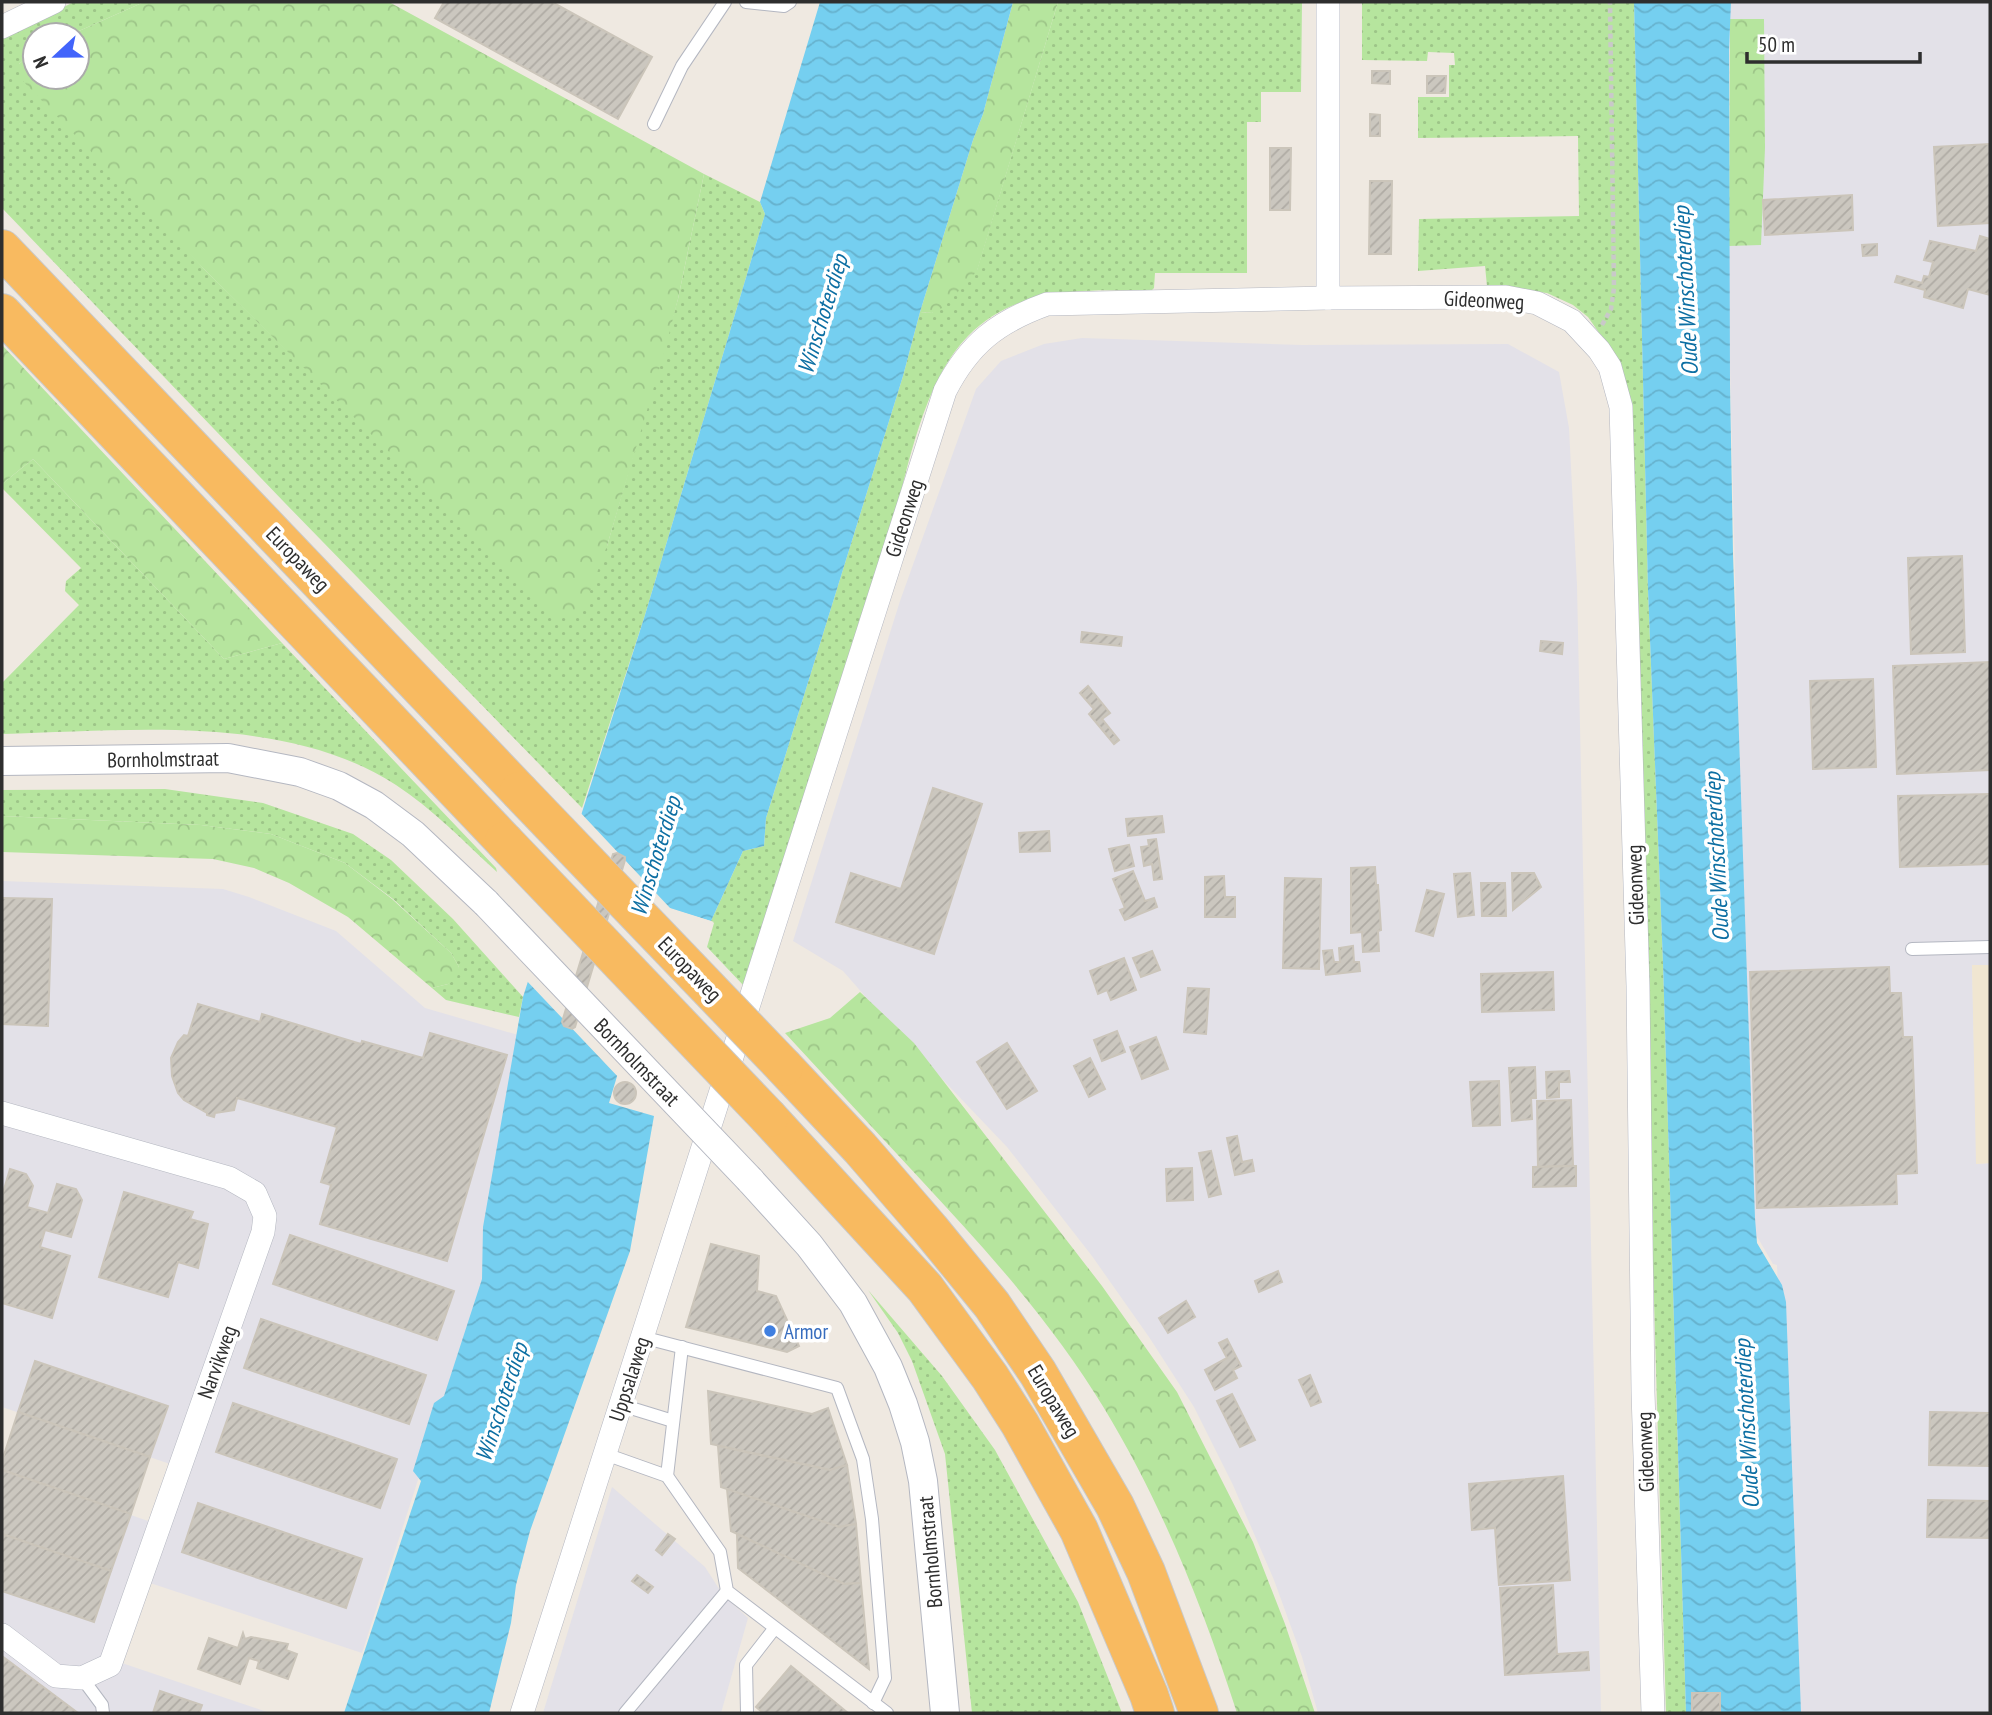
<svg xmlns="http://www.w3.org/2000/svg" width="1992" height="1715" font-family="'PT Sans Narrow',sans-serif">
  <defs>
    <pattern id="grass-dots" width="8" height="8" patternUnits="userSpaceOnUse" patternTransform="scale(1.75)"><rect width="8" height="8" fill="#b6e59e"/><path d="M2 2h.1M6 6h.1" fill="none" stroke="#9dc588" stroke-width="1.8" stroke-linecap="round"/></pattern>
    <pattern id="forest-crowns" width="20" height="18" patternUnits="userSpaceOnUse" patternTransform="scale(1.75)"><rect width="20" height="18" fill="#b6e59e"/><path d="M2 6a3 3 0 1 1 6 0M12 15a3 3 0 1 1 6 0" fill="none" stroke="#9dc588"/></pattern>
    <pattern id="water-waves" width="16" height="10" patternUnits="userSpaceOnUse" patternTransform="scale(1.75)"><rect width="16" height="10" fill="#75cff0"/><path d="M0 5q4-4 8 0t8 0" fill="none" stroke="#66b2ce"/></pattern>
    <pattern id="building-hatch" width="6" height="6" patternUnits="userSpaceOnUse" patternTransform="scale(1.75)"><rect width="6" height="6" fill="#cbc7bf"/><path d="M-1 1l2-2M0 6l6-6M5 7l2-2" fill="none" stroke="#afaba4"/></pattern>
  </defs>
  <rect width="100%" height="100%" fill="#efe9e1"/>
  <!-- industrial -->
  <g fill="#e3e1e8">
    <path d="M1725,2H1990V965H1972L1977,1164L1990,1163V1713H1794L1777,1265L1773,1264L1751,1226L1727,246Z"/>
    <path d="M1082,338L1302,345L1508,344L1559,372L1569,428L1577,585L1601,1713H1318L1302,1657L1274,1580L1233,1485L1194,1407L1149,1337L1092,1256L1007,1147L885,1019L843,971L793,941L900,601L976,389L1001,361L1044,344Z"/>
    <path d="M2,881L223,889L249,897L336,931L425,1008L549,1044L483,1279L362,1653L138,1579L110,1659L270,1713H2V1471L157,1524L176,1466L2,1407Z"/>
    <path d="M612,1487L705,1567L723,1595L748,1618L721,1713H543Z"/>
  </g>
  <!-- education -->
  <path fill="#f0e6d1" d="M1972,965H1990V1163L1976,1164Z"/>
  <!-- grass -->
  <g fill="url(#grass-dots)">
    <path d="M74,2H144L70,35H35V51L19,64L205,270L463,523L607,546L678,299L704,174L760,202L765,214L645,615L582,808L284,502L2,208V37Z"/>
    <path d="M1058,2H1302L1301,92H1261V122H1247V273H1155L1154,288L1152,290C1085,291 1020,284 968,336C914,391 902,505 879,578C837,714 789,850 744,986L707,947L714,923L711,921L743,851L764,846L766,818L903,376L920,312L932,313L977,270Z"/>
    <path d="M1362,2H1634L1648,590L1663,963L1686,1713H1666L1628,403L1618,360L1588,317L1573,305L1547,293L1487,286L1485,266L1418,271L1419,219L1579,216L1578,136L1418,138V97H1449V65H1455L1454,53L1428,52L1427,61L1362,60Z"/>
    <path d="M33,459L224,659L282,643L496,868L497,872C464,842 433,809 396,785C285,713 129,731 2,734V683L79,605L65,591L66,581L81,568L2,488V484Z"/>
    <path d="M165,789L263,803L353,834L391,860L453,919L523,997L519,1017L446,1000L432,988L448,984L459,967L451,953L393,899L345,863L271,834L201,825L2,816V790Z"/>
    <path d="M868,1290L942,1376L995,1450L1078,1602L1122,1713H972L945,1454L912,1361L898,1333Z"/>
  </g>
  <!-- forest -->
  <g fill="url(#forest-crowns)">
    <path d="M144,2H389L704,174L678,299L666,346L607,546L583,610C574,618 568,619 556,617L205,270L20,78L19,64L35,51V77H77V35H70Z"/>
    <path d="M1013,2H1058L977,271L944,307L932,313L920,312L973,140L983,114Z"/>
    <path d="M1730,19H1764L1765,148L1761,245L1729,246Z"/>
    <path d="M2,345L282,643L224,659L33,459L2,484Z"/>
    <path d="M2,816L201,825L271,834L345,863L392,899L451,953L459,967L457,978L448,984L432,988L348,917L289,883L254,868L213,859L2,852Z"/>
    <path d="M860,992L914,1043L1102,1286L1177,1392L1253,1542L1285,1624L1315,1713H1237C1203,1607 1162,1504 1104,1408C1054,1325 988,1252 922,1181C876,1131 830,1082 785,1033L830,1018Z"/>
  </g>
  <!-- water -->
  <g fill="url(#water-waves)">
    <path d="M820,2H1013L983,114L973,140L920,312L903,376L766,818L764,846L743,851L711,921L670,908L667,910L609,1103L654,1116L630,1251L530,1531L516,1585L511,1623L489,1713H344L421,1481L413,1471L434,1403L444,1396L482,1279L483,1227L523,997L645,615L765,214L760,202Z"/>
    <path d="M1634,2H1731L1729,50L1730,384L1733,554L1755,1218L1757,1243L1782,1285L1786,1302L1801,1713H1686L1663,963L1648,590Z"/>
  </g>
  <!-- pier -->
  <path fill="#efe9e1" d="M578,810L671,909L714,922L710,924L670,912L620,1079L525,979Z"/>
  <!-- building -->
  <g fill="url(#building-hatch)" stroke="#cbc5ba" stroke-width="2">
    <path d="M444,2H552L652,57L618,119L435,18Z"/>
    <path d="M1372,71H1390V84L1372,83Z"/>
    <path d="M1427,76H1446L1445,93H1427Z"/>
    <path d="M1370,114L1380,115V136H1370Z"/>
    <path d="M1990,144V223L1938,226L1934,147Z"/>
    <path d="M1270,148H1291L1290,210H1270Z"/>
    <path d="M1370,181H1392L1391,254H1369Z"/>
    <path d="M1852,195L1853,230L1765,235L1763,200Z"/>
    <path d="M1980,236L1990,239V295L1968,289L1963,308L1924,297L1925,290L1895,282L1897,276L1922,283L1924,276L1929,277L1933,262L1924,260L1930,241L1976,251Z"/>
    <path d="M1877,244V255L1863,256L1862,245Z"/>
    <path d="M1962,556L1965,652L1911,654L1908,558Z"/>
    <path d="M1082,632L1122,637L1121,646L1081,642Z"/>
    <path d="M1541,641L1563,643L1562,654L1540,651Z"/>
    <path d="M1990,662V770L1897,774L1893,666Z"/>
    <path d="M1873,679L1876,767L1813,769L1810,681Z"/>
    <path d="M1088,686L1110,713L1102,719L1119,740L1114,744L1089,714L1094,709L1080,693Z"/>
    <path d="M933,788L982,804L934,954L836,922L851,873L901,889Z"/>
    <path d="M1990,794V864L1900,867L1898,796Z"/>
    <path d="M1162,816L1164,832L1128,836L1126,819Z"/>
    <path d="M1049,831L1050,851L1020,852L1019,833Z"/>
    <path d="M1156,839L1162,879L1154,880L1152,864L1144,866L1141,847L1149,846L1148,840Z"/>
    <path d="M1129,845L1134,866L1115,871L1109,849Z"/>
    <path d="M617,853L625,857V860L575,1027L572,1029L564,1026L562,1022L613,854Z"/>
    <path d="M1375,867L1376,885H1378L1381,930L1378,931L1379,951L1363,952L1362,932L1351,933V868Z"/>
    <path d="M1133,871L1145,901L1154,898L1157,907L1125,920L1120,910L1125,908L1113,879Z"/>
    <path d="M1470,873L1474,915L1458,917L1454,874Z"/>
    <path d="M1512,873H1534L1541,887L1513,910Z"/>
    <path d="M1224,876L1225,897H1235V917H1205V877Z"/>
    <path d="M1285,878L1321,879L1319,969L1283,968Z"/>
    <path d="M1481,883H1505L1506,916H1482Z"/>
    <path d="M1427,890L1444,894L1433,936L1416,931Z"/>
    <path d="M2,898L52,899L48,1026L2,1024Z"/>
    <path d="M1353,946L1354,962H1359L1360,971L1326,975L1323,951L1332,950L1334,962H1340L1339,948Z"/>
    <path d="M1152,951L1160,970L1141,977L1133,958Z"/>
    <path d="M1124,958L1136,990L1111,1000L1107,990L1098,994L1090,971Z"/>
    <path d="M1889,967L1890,993H1901L1903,1037H1912L1917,1173L1896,1174L1897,1204L1757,1208L1750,972Z"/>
    <path d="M1553,972L1554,1010L1482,1012L1481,974Z"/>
    <path d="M1188,988L1209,989L1206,1034L1184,1032Z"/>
    <path d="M198,1004L260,1022L262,1014L361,1044L362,1041L423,1058L430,1033L507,1055L447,1261L320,1224L331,1185L321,1182L337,1127L237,1098L234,1110L215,1113L214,1117L207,1115V1113L184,1100L178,1093L172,1076L171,1058L178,1042L184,1035L188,1036Z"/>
    <path d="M1117,1031L1125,1052L1102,1061L1094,1040Z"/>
    <path d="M1156,1037L1168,1069L1142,1079L1130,1047Z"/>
    <path d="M1007,1043L1037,1091L1007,1109L977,1062Z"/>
    <path d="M1090,1058L1105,1089L1089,1097L1074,1066Z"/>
    <path d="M1535,1067L1536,1098H1531L1532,1119L1512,1121L1509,1068Z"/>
    <path d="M1569,1071L1570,1082H1559V1097L1547,1098L1546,1072Z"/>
    <path d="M1499,1081L1500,1125L1473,1126L1470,1082Z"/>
    <circle cx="625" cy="1093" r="11"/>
    <path d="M1571,1100L1573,1166L1538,1167L1537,1101Z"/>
    <path d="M1237,1136L1242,1162L1252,1160L1254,1171L1235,1175L1227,1138Z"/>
    <path d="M1211,1151L1221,1194L1209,1197L1199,1153Z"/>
    <path d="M1573,1166H1576V1186L1533,1187V1167Z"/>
    <path d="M1192,1168L1193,1200L1167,1201L1166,1169Z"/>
    <path d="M10,1169L26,1174L33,1186L27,1207L48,1213L57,1184L76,1189L82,1200L71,1237L45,1230L40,1247L70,1256L52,1318L2,1303V1196Z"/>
    <path d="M124,1192L193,1212L190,1219L208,1224L198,1268L178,1262L168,1297L99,1277Z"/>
    <path d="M290,1235L454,1291L437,1340L273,1284Z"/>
    <path d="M711,1244L759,1256L757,1291L776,1296L799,1346L787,1352L686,1327Z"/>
    <path d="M1278,1271L1282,1282L1259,1292L1255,1281Z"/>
    <path d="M1186,1301L1195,1317L1168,1333L1159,1318Z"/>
    <path d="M261,1319L426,1375L409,1424L244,1368Z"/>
    <path d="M1227,1339L1241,1366L1233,1370L1237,1378L1215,1390L1205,1370L1227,1358L1219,1343Z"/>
    <path d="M35,1361L168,1406L150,1457L18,1412Z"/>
    <path d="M1310,1375L1321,1402L1311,1406L1299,1380Z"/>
    <path d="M708,1391L812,1414L828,1408L847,1465L830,1470L711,1444Z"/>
    <path d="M1232,1394L1255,1440L1240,1447L1217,1401Z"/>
    <path d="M233,1403L397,1459L380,1508L216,1452Z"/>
    <path d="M18,1412L150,1457L131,1514L2,1470V1461Z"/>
    <path d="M1930,1412L1990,1413V1466L1929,1465Z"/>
    <path d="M718,1446L830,1470L847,1465L856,1524L839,1527L721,1487Z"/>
    <path d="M2,1470L131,1514L111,1571L2,1534Z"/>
    <path d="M1563,1476L1570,1580L1499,1585L1495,1528L1472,1530L1469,1484Z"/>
    <path d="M727,1489L839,1527L856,1524L861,1583L844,1584L731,1531Z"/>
    <path d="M1928,1500L1990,1501V1538L1927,1537Z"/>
    <path d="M198,1503L362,1559L346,1608L182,1552Z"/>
    <path d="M2,1534L111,1571L94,1622L2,1591Z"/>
    <path d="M668,1534L675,1539L662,1555L656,1550Z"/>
    <path d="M737,1534L844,1584L861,1583L869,1669L738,1568Z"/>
    <path d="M637,1575L653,1587L648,1593L632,1581Z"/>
    <path d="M1553,1585L1557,1654L1588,1652L1589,1670L1505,1675L1500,1588Z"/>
    <path d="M243,1633L245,1639L251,1637L288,1644L286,1650L297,1654L288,1679L257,1668L259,1661L249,1658L240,1684L198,1669L209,1638L238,1648Z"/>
    <path d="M2,1656L78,1713H2Z"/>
    <path d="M791,1666L848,1713H763L756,1707Z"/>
    <path d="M160,1691L202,1705L199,1713H153Z"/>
    <rect x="1692" y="1693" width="28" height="20"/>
  </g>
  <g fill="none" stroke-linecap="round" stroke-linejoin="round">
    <defs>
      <g id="service">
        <path d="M746,2L784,6L790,2"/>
        <path d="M654,124L682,66L725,2"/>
        <path d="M1912,949L1990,947"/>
        <path d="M642,1337L837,1388L863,1459L872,1519L885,1678L873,1703"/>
        <path d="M621,1405L673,1421"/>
        <path d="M605,1454L667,1476L720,1552L727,1591L887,1713"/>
        <path d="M667,1476L682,1347"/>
        <path d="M82,1678L102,1705L103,1713"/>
        <path d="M625,1713L727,1591"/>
        <path d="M747,1713L746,1665L774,1629"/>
      </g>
      <g id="minor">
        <path d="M2,27L54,2"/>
        <path d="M1328,298V2"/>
        <path d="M2,1113L229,1178L255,1193L265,1216L263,1232L110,1665L82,1678L56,1676L2,1635"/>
        <path d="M522,1713L945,391C969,344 997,322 1047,304L1328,298L1506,297L1537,303L1572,321L1599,350L1610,367L1621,407L1638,986L1643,1392L1653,1713"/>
      </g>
      <g id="tertiary">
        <path d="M2,761L228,758L300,772L339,786L374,805L413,834L486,903"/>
        <path d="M750,1180L809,1245L853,1303L888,1367L903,1404L915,1442L923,1481L945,1713"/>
      </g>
      <g id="trunk">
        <path d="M2,249L519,791"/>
        <path d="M2,313L504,841"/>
        <path d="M784,1067L860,1148L930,1229L992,1305L1038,1373L1115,1506L1146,1572L1199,1713"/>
        <path d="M769,1118L925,1288L990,1377L1020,1424L1079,1530L1149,1695L1155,1713"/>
      </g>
    </defs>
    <!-- service casing -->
    <use href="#service" stroke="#b4b7c1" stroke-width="14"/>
    <!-- minor casing -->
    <use href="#minor" stroke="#b4b7c1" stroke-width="24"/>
    <!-- tertiary casing -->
    <use href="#tertiary" stroke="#b4b7c1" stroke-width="30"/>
    <!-- trunk casing -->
    <use href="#trunk" stroke="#c9c9c9" stroke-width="40"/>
    <!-- path -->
    <path stroke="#c9c9c9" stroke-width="4.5" stroke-dasharray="5 3.5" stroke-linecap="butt" d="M1602,325L1611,309L1614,288L1610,2"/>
    <!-- service -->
    <use href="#service" stroke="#fff" stroke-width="12"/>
    <!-- minor -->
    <use href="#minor" stroke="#fff" stroke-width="23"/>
    <!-- tertiary -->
    <use href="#tertiary" stroke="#fff" stroke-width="28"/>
    <!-- trunk -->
    <use href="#trunk" stroke="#f8ba60" stroke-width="38"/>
    <defs>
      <path id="tertiary-bridge" d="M486,903L750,1180"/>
      <g id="trunk-bridge">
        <path d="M519,791L784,1067"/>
        <path d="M504,841L769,1118"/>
      </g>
    </defs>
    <!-- tertiary-bridge casing -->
    <use href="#tertiary-bridge" stroke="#b4b7c1" stroke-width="30" stroke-linecap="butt"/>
    <!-- trunk-bridge casing -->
    <use href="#trunk-bridge" stroke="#c9c9c9" stroke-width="40" stroke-linecap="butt"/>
    <!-- tertiary-bridge -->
    <use href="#tertiary-bridge" stroke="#fff" stroke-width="28"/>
    <!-- trunk-bridge -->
    <use href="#trunk-bridge" stroke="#f8ba60" stroke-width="38"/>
  </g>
  <!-- markers -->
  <circle fill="#3f7fe0" stroke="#fff" stroke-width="2.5" cx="770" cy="1331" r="7"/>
  <g text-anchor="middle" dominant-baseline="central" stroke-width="7" stroke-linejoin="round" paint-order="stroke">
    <!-- street labels -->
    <g font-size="21" fill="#2e2e2e" stroke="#fff">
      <text transform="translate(1484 300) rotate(3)">Gideonweg</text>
      <text transform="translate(904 518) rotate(-72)">Gideonweg</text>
      <text transform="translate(298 559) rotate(46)">Europaweg</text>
      <text transform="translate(163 759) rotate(-1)">Bornholmstraat</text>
      <text transform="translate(1635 885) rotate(-92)">Gideonweg</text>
      <text transform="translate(690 969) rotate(46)">Europaweg</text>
      <text transform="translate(637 1062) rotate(46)">Bornholmstraat</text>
      <text transform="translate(217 1362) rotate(-70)">Narvikweg</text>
      <text transform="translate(629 1379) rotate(-72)">Uppsalaweg</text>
      <text transform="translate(1054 1401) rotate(59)">Europaweg</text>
      <text transform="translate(1645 1452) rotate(-92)">Gideonweg</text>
      <text transform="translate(930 1552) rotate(-95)">Bornholmstraat</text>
    </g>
    <!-- shop labels -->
    <g font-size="21" fill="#366cbe" stroke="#fff" text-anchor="start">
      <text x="784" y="1331">Armor</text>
    </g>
    <!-- water labels -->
    <g font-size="23" font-style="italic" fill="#0d6fa3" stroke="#fff">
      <text transform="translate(1685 291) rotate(-93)">Oude Winschoterdiep</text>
      <text transform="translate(822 314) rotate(-73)">Winschoterdiep</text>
      <text transform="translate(655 856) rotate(-73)">Winschoterdiep</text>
      <text transform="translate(1716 857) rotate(-93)">Oude Winschoterdiep</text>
      <text transform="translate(501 1402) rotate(-72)">Winschoterdiep</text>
      <text transform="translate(1746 1424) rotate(-93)">Oude Winschoterdiep</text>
    </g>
  </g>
  <!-- border -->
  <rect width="1992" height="1715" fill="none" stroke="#2e2e2e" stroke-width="7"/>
  <!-- north arrow -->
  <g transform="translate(56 56) rotate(248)"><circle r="33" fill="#ffffff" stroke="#ababab" stroke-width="2"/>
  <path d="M0-5L12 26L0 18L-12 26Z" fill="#4264fb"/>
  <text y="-10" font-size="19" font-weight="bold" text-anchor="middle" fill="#2e2e2e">N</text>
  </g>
  <!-- scale -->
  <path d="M1747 52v10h173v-10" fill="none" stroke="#2e2e2e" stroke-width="3.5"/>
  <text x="1758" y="52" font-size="21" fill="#2e2e2e" stroke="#ffffff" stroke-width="5" paint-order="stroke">50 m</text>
</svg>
